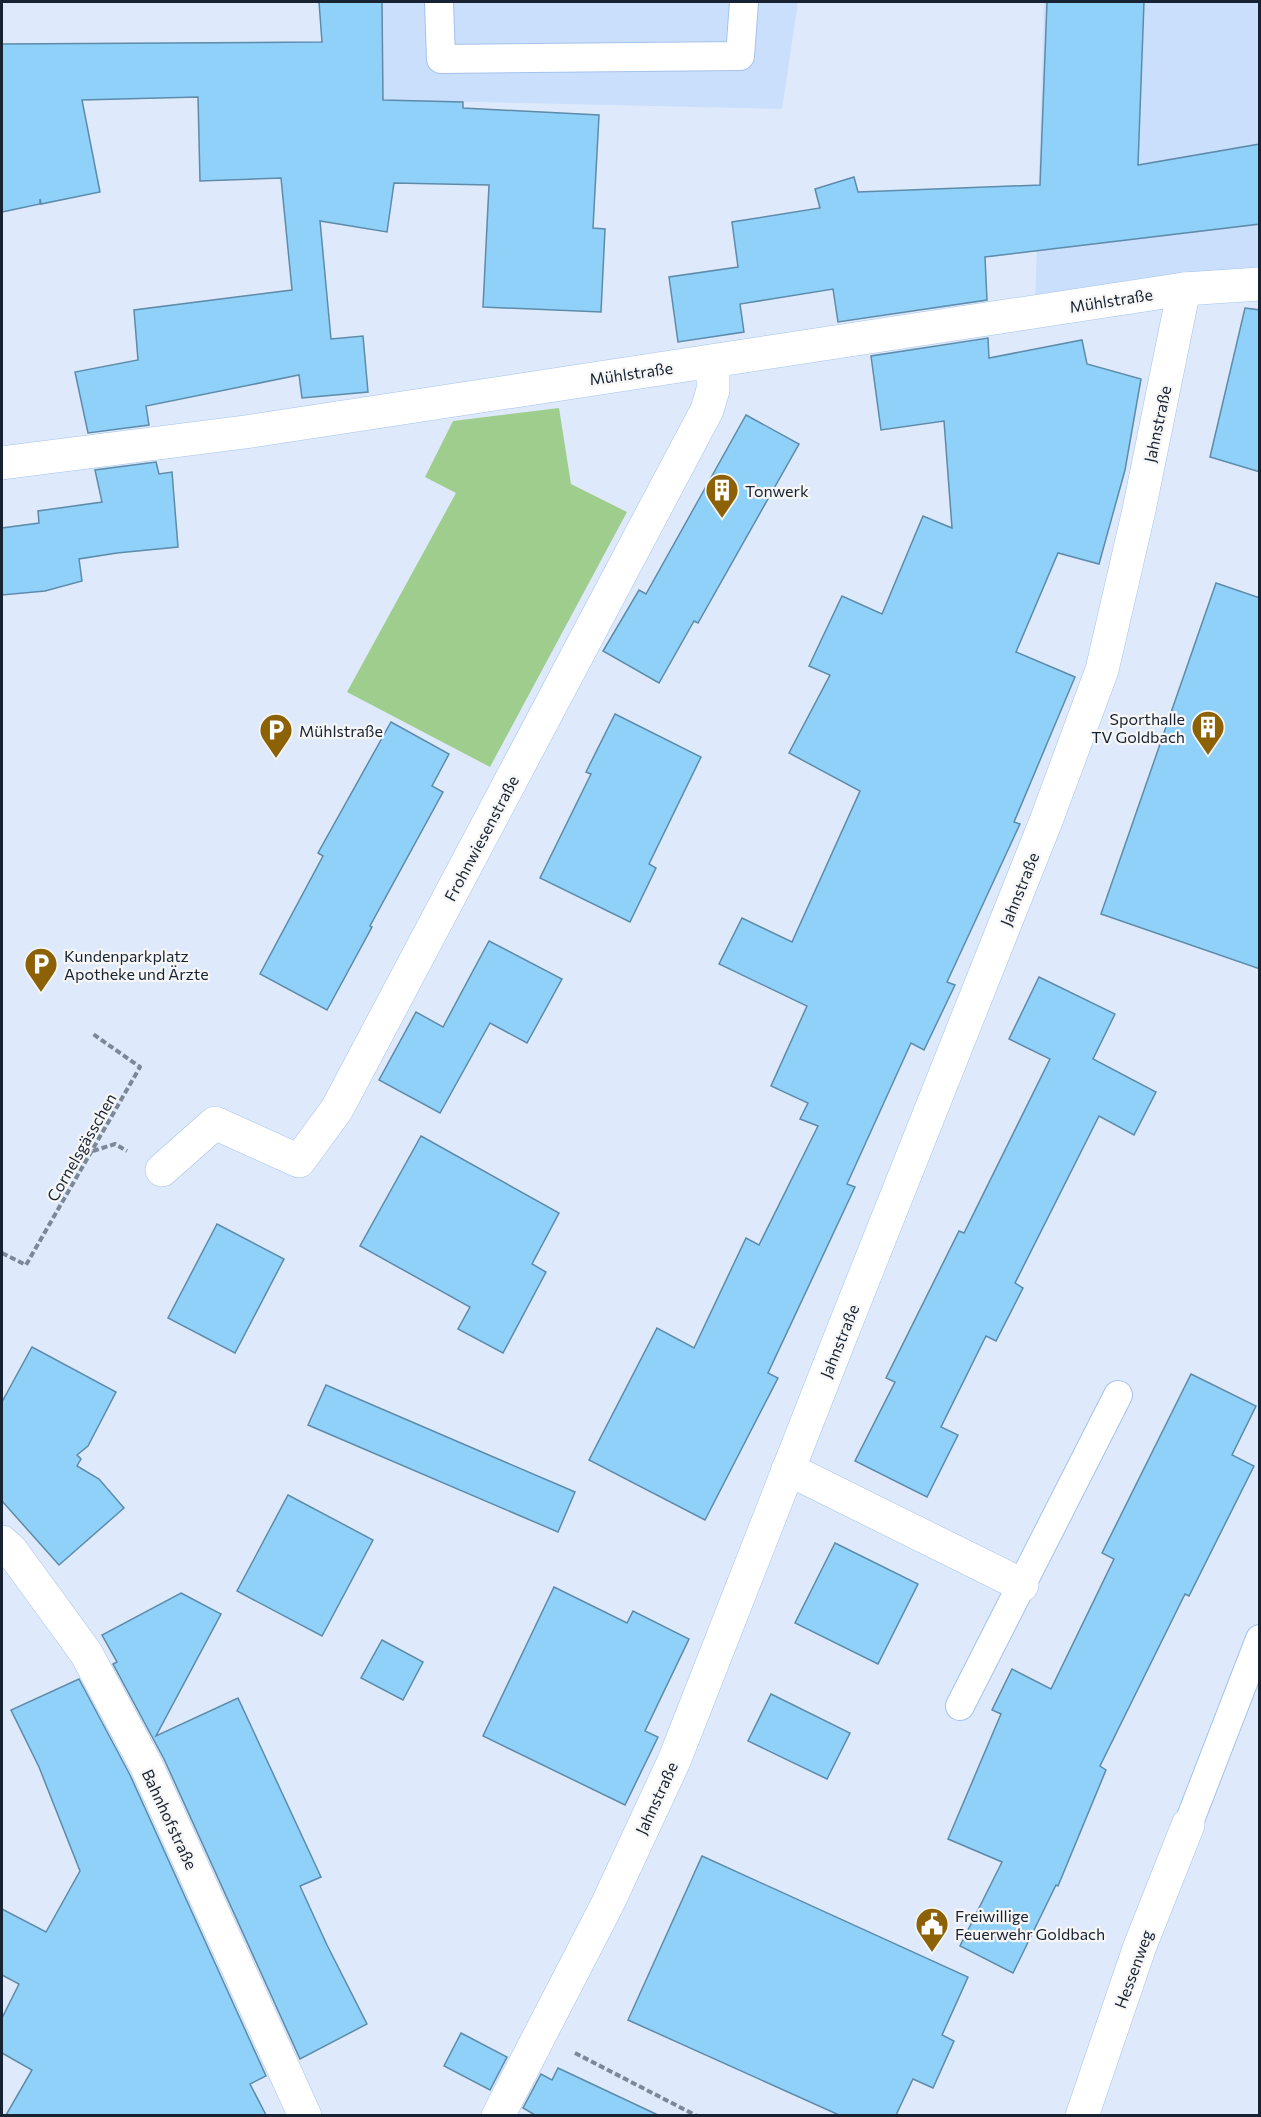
<svg xmlns="http://www.w3.org/2000/svg" width="1261" height="2117" font-family="Commissioner,sans-serif">
  <rect width="100%" height="100%" fill="#deeafb"/>
  <!-- built -->
  <g fill="#cadffc">
    <path d="M382,2H798L782,109L383,100Z"/>
    <path d="M1044,2H1259V279L1035,309Z"/>
  </g>
  <!-- green -->
  <path fill="#9ecd8d" d="M559,408L571,484L627,512L490,767L347,692L456,493L425,477L453,421Z"/>
  <!-- building -->
  <g fill="#90d1fa" stroke="#5d8ba9" stroke-width="1.5">
    <path d="M319,2H382L383,100L463,102V108L599,115L593,228L605,229L601,312L483,307L489,185L394,183L387,232L320,221L331,339L363,336L368,392L302,398L299,375L146,406L149,425L88,433L75,372L138,360L134,310L292,290L281,178L200,181L198,97L82,100L100,192L41,204L40,199V204L2,212V44L322,42Z"/>
    <path d="M1047,2H1144L1138,165L1260,144V224L985,257L987,300L838,322L833,289L740,304L744,332L678,342L669,277L738,267L732,222L820,208L815,189L854,177L858,192L1040,185Z"/>
    <path d="M1245,308L1260,310V472L1210,457Z"/>
    <path d="M988,338L989,358L1082,340L1087,364L1141,379L1125,470L1099,564L1058,553L1016,652L1075,677L1014,822L1020,824L947,982L955,985L924,1050L911,1043L847,1184L855,1187L768,1373L778,1378L705,1520L589,1460L657,1328L694,1348L746,1238L759,1245L818,1126L800,1119L808,1103L771,1086L807,1006L719,964L742,918L792,942L860,791L789,753L830,675L809,666L842,596L882,614L923,516L952,528L944,421L881,430L871,356Z"/>
    <path d="M746,415L799,444L698,623L694,621L659,683L603,651L639,590L646,594Z"/>
    <path d="M156,462L159,474L172,472L178,547L117,553L79,559L82,581L45,591L2,595V528L39,523L38,511L102,502L95,470Z"/>
    <path d="M1216,583L1260,598V969L1101,914Z"/>
    <path d="M615,714L701,757L649,864L656,868L630,922L540,878L591,774L586,772Z"/>
    <path d="M391,722L449,754L432,786L443,792L370,926L372,927L327,1010L260,974L323,856L318,853Z"/>
    <path d="M489,941L562,979L527,1043L490,1023L440,1113L379,1080L416,1012L443,1027Z"/>
    <path d="M1039,977L1115,1014L1093,1059L1156,1092L1134,1135L1099,1116L1015,1283L1023,1288L996,1341L986,1336L941,1427L958,1435L927,1497L855,1461L895,1382L886,1378L959,1231L964,1233L1050,1059L1009,1039Z"/>
    <path d="M421,1136L559,1213L532,1264L546,1272L503,1353L458,1329L470,1307L360,1246Z"/>
    <path d="M217,1224L284,1259L235,1353L168,1318Z"/>
    <path d="M32,1347L116,1392L88,1446L77,1455L81,1459L77,1466L99,1479L124,1508L59,1565L2,1501V1402Z"/>
    <path d="M1191,1374L1256,1406L1232,1455L1254,1466L1189,1596L1185,1594L1100,1766L1106,1770L1058,1886L1056,1885L1013,1973L960,1946L1002,1862L948,1839L1001,1714L992,1710L1012,1669L1051,1689L1114,1559L1102,1553Z"/>
    <path d="M326,1385L575,1492L558,1532L308,1425Z"/>
    <path d="M288,1495L373,1540L322,1636L237,1591Z"/>
    <path d="M835,1543L918,1584L878,1664L795,1623Z"/>
    <path d="M554,1587L627,1623L633,1611L689,1639L645,1731L658,1737L625,1805L483,1736Z"/>
    <path d="M181,1593L221,1614L156,1736L238,1698L321,1877L300,1886L327,1945L367,2024L300,2059L164,1759L113,1664L117,1662L102,1635Z"/>
    <path d="M382,1640L423,1662L403,1700L361,1678Z"/>
    <path d="M79,1679L130,1775L266,2076L250,2084L266,2115H6L32,2070L2,2053V2018L19,1984L2,1975V1909L46,1932L80,1871L39,1767L11,1710Z"/>
    <path d="M771,1694L850,1733L827,1779L748,1741Z"/>
    <path d="M702,1856L968,1977L942,2035L954,2041L933,2088L913,2079L896,2115H839L628,2020Z"/>
    <path d="M461,2033L507,2057L490,2090L444,2066Z"/>
    <path d="M558,2068L658,2115H535L523,2108L541,2074L552,2080Z"/>
  </g>
  <g fill="none" stroke-linecap="round" stroke-linejoin="round">
    <defs>
      <g id="service">
        <path d="M439,2L441,59L740,56L744,2"/>
        <path d="M960,1706L1118,1395"/>
        <path d="M1188,1825L1260,1639"/>
      </g>
      <g id="minor">
        <path d="M2,463L245,432L1184,289L1260,284"/>
        <path d="M162,1170L215,1123L299,1161L337,1109L707,410L713,390V361"/>
        <path d="M788,1469L1022,1585"/>
        <path d="M498,2116L607,1905L674,1761L840,1338L1046,821L1102,670L1139,510L1184,289"/>
        <path d="M1082,2116L1140,1946L1188,1825"/>
      </g>
      <path id="tertiary" d="M2,1542L11,1550L86,1653L147,1767L305,2116"/>
    </defs>
    <!-- service casing -->
    <use href="#service" stroke="#a4c2ec" stroke-width="30"/>
    <!-- minor casing -->
    <use href="#minor" stroke="#a4c2ec" stroke-width="34"/>
    <!-- tertiary casing -->
    <use href="#tertiary" stroke="#a4c2ec" stroke-width="34"/>
    <!-- path -->
    <g stroke="#7c8898" stroke-width="4" stroke-dasharray="6 3" stroke-linecap="butt">
      <path d="M93,1151L115,1144L127,1151"/>
      <path d="M2,1253L26,1265L140,1067L93,1034"/>
      <path d="M575,2053L697,2116"/>
    </g>
    <!-- service -->
    <use href="#service" stroke="#fff" stroke-width="28"/>
    <!-- minor -->
    <use href="#minor" stroke="#fff" stroke-width="33"/>
    <!-- tertiary -->
    <use href="#tertiary" stroke="#fff" stroke-width="33"/>
  </g>
  <!-- icons -->
  <defs>
    <symbol id="building-pin" viewBox="-11 -11 22 30"><path d="M0 17L-7.5 6A9.5 9.5 0 1 1 7.5 6Z" fill="#8d6207" stroke="#f6f6f6"/><path d="M-4-6H4V6H1V3H-1V6H-4ZM-2.5-4.3h1.7v1.8h-1.7ZM.8-4.3h1.7v1.8H.8ZM-2.5-1h1.7V.8h-1.7ZM.8-1h1.7V.8H.8Z" fill="#fff"/></symbol>
    <symbol id="parking-pin" viewBox="-11 -11 22 30"><path d="M0 17L-7.5 6A9.5 9.5 0 1 1 7.5 6Z" fill="#8d6207" stroke="#f6f6f6"/><path d="M-3.5-5.5H1a3.5 3.5 0 0 1 0 7H-1V5.5H-3.5ZM-1-3.4V-.6H.8a1.4 1.4 0 0 0 0-2.8Z" fill="#fff"/></symbol>
    <symbol id="civic-pin" viewBox="-11 -11 22 30"><path d="M0 17L-7.5 6A9.5 9.5 0 1 1 7.5 6Z" fill="#8d6207" stroke="#f6f6f6"/><path d="M-.6-6.5H3V-4.5H.6V-3L4-1V1h2V6H-6V1h2V-1L-.6-3ZM-1.2 2.5V6h2.4V2.5Z" fill="#fff"/></symbol>
  </defs>
  <g fill-rule="evenodd">
    <use href="#building-pin" x="703" y="471" width="38" height="52"/>
    <use href="#building-pin" x="1189" y="708" width="38" height="52"/>
    <use href="#parking-pin" x="257" y="711" width="38" height="52"/>
    <use href="#parking-pin" x="22" y="945" width="38" height="52"/>
    <use href="#civic-pin" x="913" y="1905" width="38" height="52"/>
  </g>
  <g text-anchor="middle" dominant-baseline="central" stroke-width="4.5" stroke-linejoin="round" paint-order="stroke">
    <!-- street labels -->
    <g font-size="16" fill="#172232" stroke="#f6f6f6">
      <text transform="translate(1111 300) rotate(-9)">Mühlstraße</text>
      <text transform="translate(631 373) rotate(-8)">Mühlstraße</text>
      <text transform="translate(1157 424) rotate(-78)">Jahnstraße</text>
      <text transform="translate(481 838) rotate(-62)">Frohnwiesenstraße</text>
      <text transform="translate(1019 889) rotate(-68)">Jahnstraße</text>
      <text transform="translate(81 1147) rotate(-60)">Cornelsgässchen</text>
      <text transform="translate(839 1341) rotate(-68)">Jahnstraße</text>
      <text transform="translate(656 1798) rotate(-65)">Jahnstraße</text>
      <text transform="translate(170 1819) rotate(65)">Bahnhofstraße</text>
      <text transform="translate(1133 1969) rotate(-70)">Hessenweg</text>
    </g>
    <!-- poi labels -->
    <g font-size="16" fill="#172232" stroke="#f6f6f6" text-anchor="start">
      <text x="745" y="490">Tonwerk</text>
      <text x="1185" y="718" text-anchor="end">Sporthalle<tspan x="1185" dy="18">TV Goldbach</tspan></text>
      <text x="299" y="730">Mühlstraße</text>
      <text x="64" y="955">Kundenparkplatz<tspan x="64" dy="18">Apotheke und Ärzte</tspan></text>
      <text x="955" y="1915">Freiwillige<tspan x="955" dy="18">Feuerwehr Goldbach</tspan></text>
    </g>
  </g>
  <!-- border -->
  <rect width="1261" height="2117" fill="none" stroke="#172232" stroke-width="6"/>
</svg>
